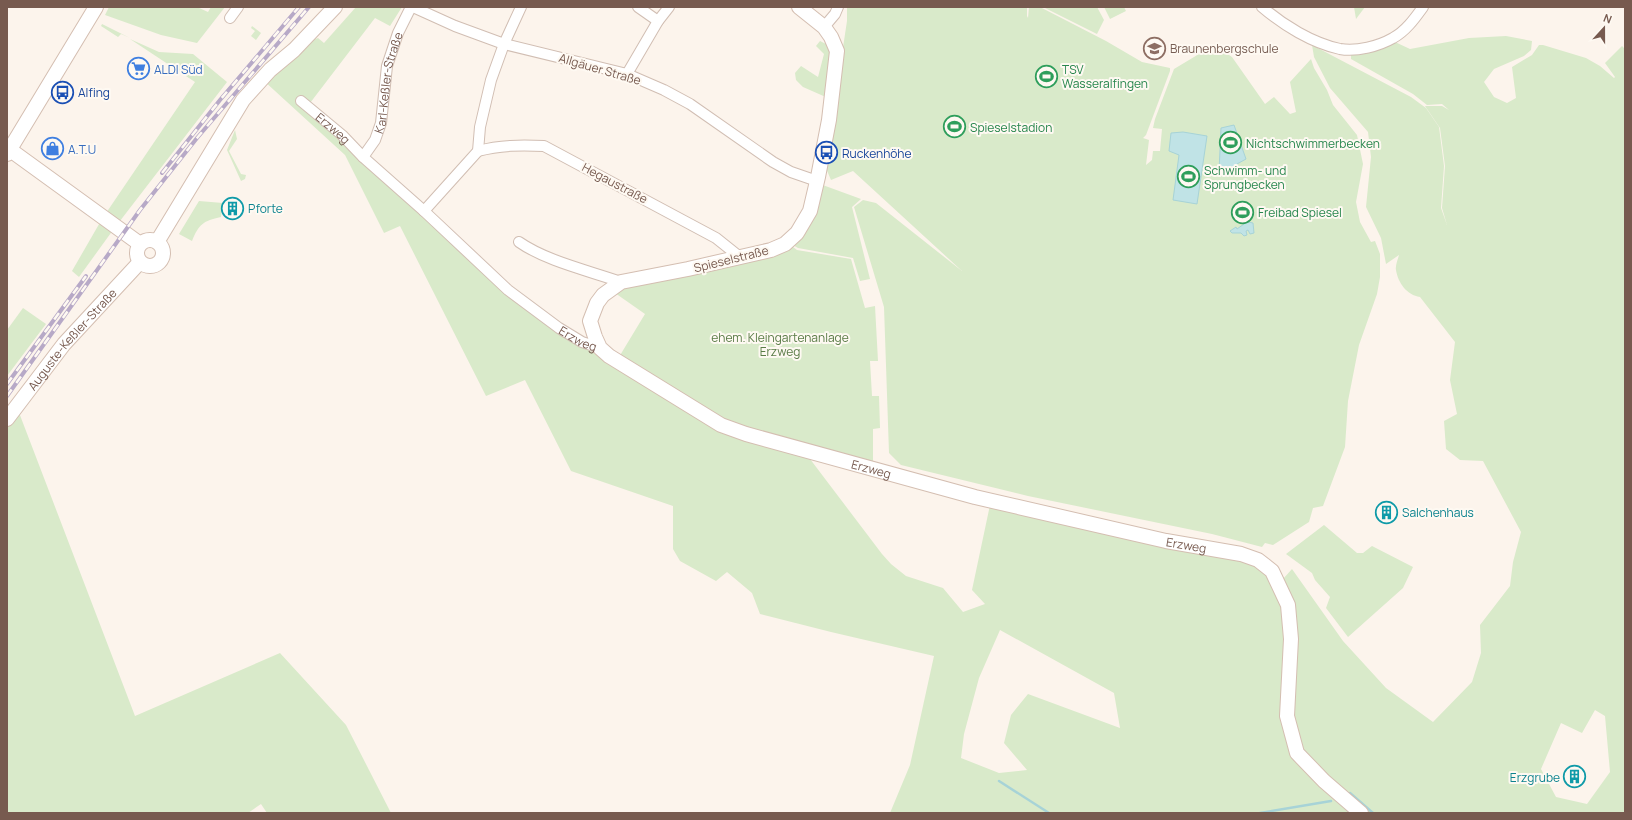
<svg xmlns="http://www.w3.org/2000/svg" width="1632" height="820" font-family="Manrope,sans-serif">
  <rect width="100%" height="100%" fill="#fcf4ec"/>
  <!-- green -->
  <g fill="#d9eaca" fill-rule="evenodd">
    <path d="M109,7H197L208,12L211,7H225L197,43L161,35L105,15Z"/>
    <path d="M356,7H402L390,26L375,18L307,107L558,331L695,415L807,455L882,554L891,564L906,576L943,588L963,612L985,604L972,590L990,505L1244,562L1265,571L1274,589L1292,569L1343,641L1386,688L1433,722L1472,682L1481,653L1480,625L1510,586L1513,562L1521,532L1483,461L1460,460L1446,449L1444,421L1457,414L1450,380L1455,342L1420,297C1407,295 1398,283 1396,270C1395,266 1398,259 1399,255L1386,264L1381,238L1366,207L1371,157L1368,132L1330,88L1314,57L1312,45L1411,97L1426,108L1439,127L1444,166L1441,208L1447,225L1442,208L1445,166L1440,128L1425,106H1442L1449,110L1442,104L1427,105L1413,94L1351,59V54L1370,51L1395,42L1410,49L1469,38L1506,36L1532,41L1531,50L1524,56L1494,69L1484,82L1494,97L1507,103L1516,98L1512,67L1532,55L1539,45H1543L1586,58L1600,66L1614,78L1615,77L1605,63L1622,46L1625,49V813H890L910,765L934,656L831,632L760,614L752,593L727,572L716,581L680,561L673,549V506L571,471L525,380L486,396L400,226L384,233L345,155L263,80L308,42L318,38L324,43ZM1000,630L1114,693L1120,728L1028,694L1011,715L1004,743L1027,770L999,773L961,758L964,734L979,678ZM1595,710L1605,716L1610,772L1587,804L1556,797L1541,769L1561,723L1582,733Z"/>
    <path d="M847,7H1027V16L1028,18L1029,7H1040L1106,41L1142,62L1170,68V71L1146,135L1143,138L1149,140L1146,165L1152,160L1153,151H1160L1162,129L1153,128L1155,119L1174,69L1214,45L1232,57L1265,104L1274,97L1290,114L1296,112L1290,82L1311,59L1314,68L1327,90L1333,105L1357,135L1363,164L1356,202L1360,222L1371,242L1375,241L1380,254V277L1377,294L1359,345L1348,401L1345,447L1323,506L1313,508L1309,522L1273,545L1265,543L1262,547L1212,534L1028,496L901,465L889,453L884,307L854,207L863,200L876,203L962,271L853,171L831,180L825,166L847,21Z"/>
    <path d="M1043,7H1097L1104,20L1097,34Z"/>
    <path d="M1104,7H1124L1126,11L1110,19Z"/>
    <path d="M1354,7H1365L1356,19Z"/>
    <path d="M102,24L130,38L121,34L118,37L101,26Z"/>
    <path d="M252,26L261,33L256,40L251,36L255,31L251,28Z"/>
    <path d="M130,39L159,52L193,54L227,82L113,230L79,277L72,271L102,219L195,82Z"/>
    <path d="M820,41L826,44L832,57L828,98L803,87L796,80L795,73L801,66L818,77L824,54L816,46Z"/>
    <path d="M235,130L237,139L229,151L241,174L246,175L245,179L241,181L227,150Z"/>
    <path d="M820,184L861,199L852,207L870,279L860,281L853,258L798,248L791,244Z"/>
    <path d="M199,201L223,203L221,217C203,221 199,224 192,241L179,234Z"/>
    <path d="M789,244L797,250L851,259L865,308L875,306L878,361H870L872,396H879L880,428L873,429V462L723,422L619,357L645,314L615,293L644,279Z"/>
    <path d="M23,308L46,324L7,376V330Z"/>
    <path d="M18,410L135,716L280,653L346,725L391,813H267L261,804L248,813H7V424Z"/>
    <path d="M1324,525L1357,553H1363L1372,546L1413,567L1403,588L1348,637L1326,608L1330,597L1315,580L1312,573L1286,554Z"/>
  </g>
  <!-- water -->
  <g fill="#c0e3e6" stroke="#a7d3d7">
    <path d="M1234,125L1246,159L1237,164L1236,176L1219,172L1221,128Z"/>
    <path d="M1183,132L1207,136L1197,204L1173,200L1179,155L1169,151L1171,133Z"/>
    <path d="M1244,221L1253,223L1254,233L1250,234L1248,230L1246,231L1247,235L1244,236L1241,233H1232L1230,231L1236,227L1237,229L1244,224Z"/>
  </g>
  <g fill="none" stroke-linecap="round" stroke-linejoin="round">
    <!-- stream -->
    <g stroke="#a7d3d7" stroke-width="2.5">
      <path d="M999,781L1049,813"/>
      <path d="M1350,793L1373,813"/>
      <path d="M1260,813L1331,801"/>
    </g>
    <defs>
      <g id="street">
        <path d="M413,7L455,26L504,44L627,74L664,90L690,104L773,162L791,172L817,181"/>
        <path d="M638,7L658,21"/>
        <path d="M1262,7C1283,25 1312,43 1340,49C1357,52 1379,46 1393,38C1406,31 1415,18 1423,7"/>
        <path d="M230,18L238,7"/>
        <path d="M824,27L835,14L838,7"/>
        <path d="M627,74L658,21L669,7"/>
        <path id="s1" d="M301,101L342,135L363,157L424,211L508,290L559,328L582,342L600,348"/>
        <path d="M478,151C500,145 521,145 544,146L716,238L741,258"/>
        <path id="s2" d="M363,157L375,140L381,123L387,66L398,33L411,7"/>
        <path d="M424,211L478,151L480,127L491,80L504,44L521,7"/>
        <path d="M519,242C546,261 590,271 621,282"/>
      </g>
      <g id="secondary">
        <path id="s3" d="M799,7L824,27L831,37L837,51L829,120L818,177L810,211L797,233L785,244L771,250L688,269L621,282L603,295L597,303L590,321L595,337L600,348L609,356L721,425L746,434L975,497L1166,541L1241,554L1258,560L1272,571L1288,605L1291,639L1287,716L1297,753L1324,781L1361,813"/>
        <path d="M9,149L140,244"/>
        <path d="M7,154L96,7"/>
        <circle cx="150" cy="253" r="13"/>
        <path d="M157,242L243,100L270,70L294,50L335,7"/>
        <path id="s4" d="M7,419L64,344L140,262"/>
      </g>
    </defs>
    <!-- street casing -->
    <use href="#street" stroke="#d1beb3" stroke-width="12"/>
    <!-- secondary casing -->
    <use href="#secondary" stroke="#d4beb1" stroke-width="16"/>
    <!-- street -->
    <use href="#street" stroke="#fff" stroke-width="10"/>
    <!-- secondary -->
    <use href="#secondary" stroke="#fff" stroke-width="14"/>
    <defs>
      <g id="rail">
        <path d="M162,173L220,100L299,7"/>
        <path d="M7,384L86,276"/>
        <path d="M7,396L140,210L197,138L309,7"/>
      </g>
    </defs>
    <!-- rail casing -->
    <use href="#rail" stroke="#b7a9c7" stroke-width="4"/>
    <!-- rail -->
    <use href="#rail" stroke="#fef9f2" stroke-width="2.5" stroke-dasharray="8" stroke-linecap="butt"/>
  </g>
  <!-- icons -->
  <defs>
    <symbol id="school-ring" viewBox="-11 -11 22 22"><circle r="9.5" fill="#fef9f2" stroke="#8d6e63" stroke-width="1.5"/><path d="M0-5L7-2L0 1L-7-2ZM-4 1L0 2.5L4 1V4Q0 6-4 4Z" fill="#8d6e63"/></symbol>
    <symbol id="supermarket-ring" viewBox="-11 -11 22 22"><circle r="9.5" fill="#fef9f2" stroke="#3f7fe0" stroke-width="1.5"/><path d="M-6-5.5h2.5l.6 2H6L4.5 2H-2.5L-4.4-4H-6ZM-1.5 3.2a1.3 1.3 0 1 0 .1 0ZM3 3.2a1.3 1.3 0 1 0 .1 0Z" fill="#3f7fe0"/></symbol>
    <symbol id="stadium-ring" viewBox="-11 -11 22 22"><circle r="9.5" fill="#fef9f2" stroke="#2e9e5b" stroke-width="1.5"/><path d="M0-5a6.5 5 0 1 0 0 10a6.5 5 0 1 0 0-10ZM-3.5-1.8h7v3.6h-7Z" fill="#2e9e5b"/></symbol>
    <symbol id="bus-ring" viewBox="-11 -11 22 22"><circle r="9.5" fill="#fef9f2" stroke="#1a4fb4" stroke-width="1.5"/><path d="M-5-6H5V4H4V6H2V4H-2V6H-4V4H-5ZM-3.5-4V0h7V-4ZM-3.5 1.2v1.5H-2V1.2ZM2 1.2v1.5H3.5V1.2Z" fill="#1a4fb4"/></symbol>
    <symbol id="shop-ring" viewBox="-11 -11 22 22"><circle r="9.5" fill="#fef9f2" stroke="#3f7fe0" stroke-width="1.5"/><path d="M-5-2.5h2.3a2.7 3.5 0 0 1 5.4 0H5L5.5 6h-11ZM-1.5-2.5h3a1.5 2.3 0 0 0-3 0Z" fill="#3f7fe0"/></symbol>
    <symbol id="building-ring" viewBox="-11 -11 22 22"><circle r="9.5" fill="#fef9f2" stroke="#0f9aa8" stroke-width="1.5"/><path d="M-4-6H4V6H1V3H-1V6H-4ZM-2.5-4.3h1.7v1.8h-1.7ZM.8-4.3h1.7v1.8H.8ZM-2.5-1h1.7V.8h-1.7ZM.8-1h1.7V.8H.8Z" fill="#0f9aa8"/></symbol>
  </defs>
  <g fill-rule="evenodd">
    <use href="#school-ring" x="1142" y="36" width="25" height="25"/>
    <use href="#supermarket-ring" x="126" y="56" width="25" height="25"/>
    <use href="#stadium-ring" x="1034" y="64" width="25" height="25"/>
    <use href="#bus-ring" x="50" y="80" width="25" height="25"/>
    <use href="#stadium-ring" x="942" y="114" width="25" height="25"/>
    <use href="#stadium-ring" x="1218" y="130" width="25" height="25"/>
    <use href="#shop-ring" x="40" y="136" width="25" height="25"/>
    <use href="#bus-ring" x="814" y="140" width="25" height="25"/>
    <use href="#stadium-ring" x="1176" y="164" width="25" height="25"/>
    <use href="#building-ring" x="220" y="196" width="25" height="25"/>
    <use href="#stadium-ring" x="1230" y="200" width="25" height="25"/>
    <use href="#building-ring" x="1374" y="500" width="25" height="25"/>
    <use href="#building-ring" x="1562" y="764" width="25" height="25"/>
  </g>
  <g text-anchor="middle" dominant-baseline="central" stroke-width="4" stroke-linejoin="round" paint-order="stroke">
    <!-- education labels -->
    <g font-size="12" fill="#785e54" stroke="#fef9f2" text-anchor="start">
      <text x="1170" y="48">Braunenbergschule</text>
    </g>
    <!-- shop labels -->
    <g font-size="12" fill="#366cbe" stroke="#fef9f2" text-anchor="start">
      <text x="154" y="69">ALDI Süd</text>
      <text x="68" y="149">A.T.U</text>
    </g>
    <!-- street labels -->
    <g font-size="12" fill="#775a4f" stroke="#fef9f2">
      <text transform="translate(600 69) rotate(16)">Allgäuer Straße</text>
      <text stroke="none"><textPath href="#s2" startOffset="80">Karl-Keßler-Straße</textPath></text>
      <text stroke="none"><textPath href="#s1" startOffset="42">Erzweg</textPath></text>
      <text transform="translate(615 183) rotate(28)">Hegaustraße</text>
      <text transform="translate(731 259) rotate(-14)">Spieselstraße</text>
      <text stroke="none"><textPath href="#s1" startOffset="366">Erzweg</textPath></text>
      <text stroke="none"><textPath href="#s4" startOffset="103">Auguste-Keßler-Straße</textPath></text>
      <text stroke="none"><textPath href="#s3" startOffset="813">Erzweg</textPath></text>
      <text stroke="none"><textPath href="#s3" startOffset="1137">Erzweg</textPath></text>
    </g>
    <!-- leisure labels -->
    <g font-size="12" fill="#27864d" stroke="#fef9f2" text-anchor="start">
      <text x="1062" y="69">TSV<tspan x="1062" dy="14">Wasseralfingen</tspan></text>
      <text x="970" y="127">Spieselstadion</text>
      <text x="1246" y="143">Nichtschwimmerbecken</text>
      <text x="1204" y="170">Schwimm- und<tspan x="1204" dy="14">Sprungbecken</tspan></text>
      <text x="1258" y="212">Freibad Spiesel</text>
    </g>
    <!-- transit labels -->
    <g font-size="12" fill="#164399" stroke="#fef9f2" text-anchor="start">
      <text x="78" y="92">Alfing</text>
      <text x="842" y="153">Ruckenhöhe</text>
    </g>
    <!-- culture labels -->
    <g font-size="12" fill="#0d838f" stroke="#fef9f2" text-anchor="start">
      <text x="248" y="208">Pforte</text>
      <text x="1402" y="512">Salchenhaus</text>
      <text x="1560" y="777" text-anchor="end">Erzgrube</text>
    </g>
    <!-- park labels -->
    <g font-size="12" fill="#5a7c47" stroke="#fef9f2">
      <text x="780" y="337">ehem. Kleingartenanlage<tspan x="780" dy="14">Erzweg</tspan></text>
    </g>
  </g>
  <!-- border -->
  <rect width="1632" height="820" fill="none" stroke="#775a4f" stroke-width="16"/>
  <!-- north arrow -->
  <g transform="translate(1604 28) rotate(21)" stroke="#fef9f2" stroke-width="3" paint-order="stroke">
  <path d="M0-3L7 15L0 10L-7 15Z" fill="#775a4f"/>
  <text y="-6" font-size="11" font-weight="bold" text-anchor="middle" fill="#775a4f">N</text>
  </g>
</svg>
